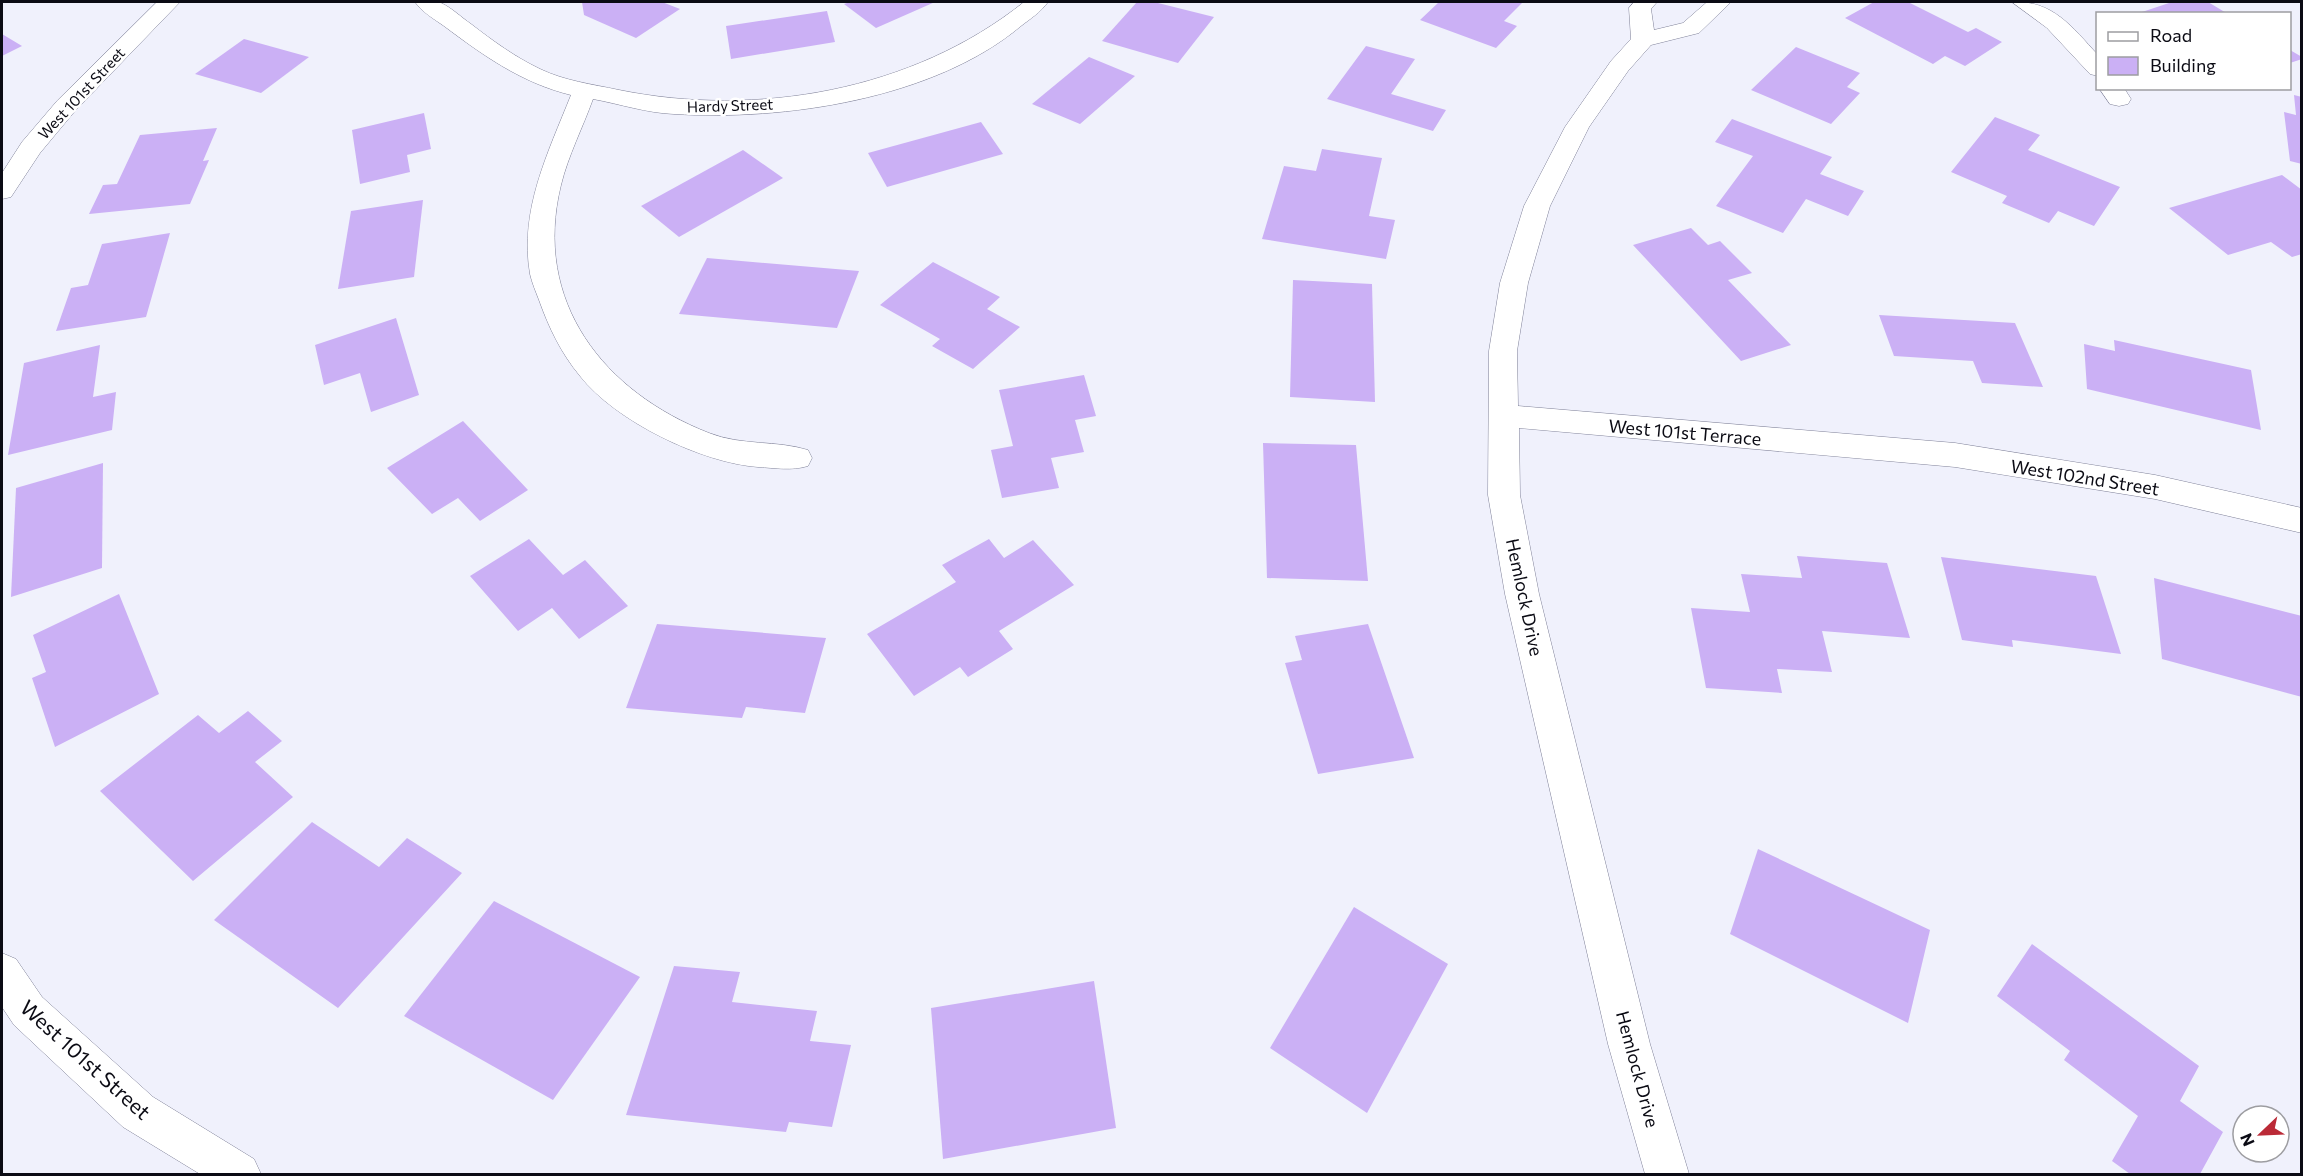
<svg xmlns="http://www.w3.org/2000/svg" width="2303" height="1176" font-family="Commissioner,sans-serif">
  <rect width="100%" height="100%" fill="#f0f1fc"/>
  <!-- building -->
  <g fill="#cbb0f5">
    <path d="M582,2H662L680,9L636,38L584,15Z"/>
    <path d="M850,2H935L876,28L844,4Z"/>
    <path d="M1137,2H1154L1214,17L1178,63L1102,41Z"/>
    <path d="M1439,2H1523L1504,21L1517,26L1496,48L1420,20Z"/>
    <path d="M1874,2H1908L1968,32L1976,28L2002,42L1965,66L1945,56L1933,64L1845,18Z"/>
    <path d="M2172,2H2208L2228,14H2136Z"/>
    <path d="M827,11L835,42L731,59L726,26Z"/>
    <path d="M2,34L22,46L2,56Z"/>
    <path d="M244,39L309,57L261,93L195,74Z"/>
    <path d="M1366,46L1415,59L1391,94L1446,110L1433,131L1327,99Z"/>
    <path d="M1796,47L1860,73L1847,87L1860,93L1831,124L1751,90Z"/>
    <path d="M2290,50L2302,57V59L2290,63Z"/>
    <path d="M1089,57L1135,76L1080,124L1032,104Z"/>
    <path d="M2294,95L2302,97V164L2290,161L2284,112L2296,115Z"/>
    <path d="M424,113L431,149L407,155L410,172L360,184L352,130Z"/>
    <path d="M1995,117L2040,135L2028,150L2120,187L2094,226L2058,211L2049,223L2002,203L2007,196L1951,172Z"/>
    <path d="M1732,119L1832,157L1820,174L1864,191L1848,216L1806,199L1783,233L1716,206L1753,156L1715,142Z"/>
    <path d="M981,122L1003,154L887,187L868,153Z"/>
    <path d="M217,128L203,161L209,160L190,204L89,214L103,185L117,184L140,135Z"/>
    <path d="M1322,149L1382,158L1369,216L1395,220L1386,259L1262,239L1284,166L1316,171Z"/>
    <path d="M743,150L783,178L679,237L641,206Z"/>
    <path d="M2282,175L2302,190V254L2292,257L2271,242L2228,255L2169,208Z"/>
    <path d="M423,200L414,277L338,289L351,211Z"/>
    <path d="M1691,228L1708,245L1720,241L1752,273L1728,280L1791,345L1741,361L1633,245Z"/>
    <path d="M170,233L146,317L56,331L71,288L88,285L102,244Z"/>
    <path d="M707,258L859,271L837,328L679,314Z"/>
    <path d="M933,262L1000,297L987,309L1020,327L973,369L932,346L940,339L880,305Z"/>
    <path d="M1293,280L1372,284L1375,402L1290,397Z"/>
    <path d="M1879,315L2015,323L2043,387L1982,383L1973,361L1894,356Z"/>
    <path d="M396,318L419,395L371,412L360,373L324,385L315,345Z"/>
    <path d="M2114,340L2251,370L2261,430L2087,389L2084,344L2115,351Z"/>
    <path d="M100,345L93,397L116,392L112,430L8,455L24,363Z"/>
    <path d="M1084,375L1096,416L1075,420L1084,452L1051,458L1059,488L1002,498L991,450L1013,446L999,390Z"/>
    <path d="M463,421L528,490L480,521L458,498L432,514L387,468Z"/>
    <path d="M1263,443L1356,445L1368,581L1267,578Z"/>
    <path d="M103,463L102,568L11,597L16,488Z"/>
    <path d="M529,539L563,575L585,560L628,606L579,639L552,608L518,631L470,576Z"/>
    <path d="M989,539L1004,558L1033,540L1074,585L999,631L1013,649L968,677L960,667L914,696L867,634L956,582L942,565Z"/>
    <path d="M1797,556L1887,563L1910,638L1822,631L1832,672L1777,669L1782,693L1706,688L1691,608L1750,612L1741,574L1802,578Z"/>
    <path d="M1941,557L2096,576L2121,654L2012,640L2013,647L1962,640Z"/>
    <path d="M2154,578L2302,616V697L2162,659Z"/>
    <path d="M119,594L159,694L55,747L32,678L46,672L33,635Z"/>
    <path d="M657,624L826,638L805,713L746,707L742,718L626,708Z"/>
    <path d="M1368,624L1414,758L1318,774L1285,663L1302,660L1295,636Z"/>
    <path d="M248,711L282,741L255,762L293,797L193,881L100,791L198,715L219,733Z"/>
    <path d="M312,822L379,867L407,838L462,873L338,1008L214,920Z"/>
    <path d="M1758,849L1930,930L1908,1023L1730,934Z"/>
    <path d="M494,901L640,977L553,1100L404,1016Z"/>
    <path d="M1354,907L1448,964L1367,1113L1270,1048Z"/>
    <path d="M2032,944L2199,1066L2180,1101L2223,1132L2200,1174H2130L2112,1161L2138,1116L2064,1060L2070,1051L1997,996Z"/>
    <path d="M674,966L740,972L732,1002L817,1011L810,1041L851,1045L832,1127L789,1122L786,1132L626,1115Z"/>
    <path d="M1094,981L1116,1128L943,1159L931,1008Z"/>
  </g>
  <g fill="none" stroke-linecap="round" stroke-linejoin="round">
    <defs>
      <g id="street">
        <path d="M157,2H180L75,111L40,153L11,197L2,199V173L22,142L57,101Z"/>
        <path d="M415,2C422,1 435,0 441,3C452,8 462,18 471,24C493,41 515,57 540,69C565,81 591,84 619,90C756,118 913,91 1024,2H1048C1041,12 1030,19 1021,26C934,99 784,121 674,114C647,113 620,104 593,99C583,127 568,156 561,185C532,302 604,392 709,433C742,446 776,440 808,450L812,458L808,466C792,471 775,468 758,467C702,463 615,421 580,376C561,353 549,328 539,300C536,292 532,283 530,274C519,210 548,153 571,95C522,83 484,56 444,26C434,19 422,12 415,2Z"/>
        <path d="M1634,2H1657L1651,9L1654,30L1683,23L1707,2H1731L1699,33L1651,45L1628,71L1589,127L1550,206L1528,283L1517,351L1518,406L1955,443L2155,475L2302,508V533L2155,499L1955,467L1519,428L1520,495L1539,594L1650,1044L1689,1174H1645L1608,1044L1505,594L1488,495L1489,351L1500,283L1524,206L1565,127L1611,61L1631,39L1629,8Z"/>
        <path d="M2012,2C2053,0 2072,27 2098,55V76L2090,74L2047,28Z"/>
        <path d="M2099,88H2124L2131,99L2128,104L2119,106L2110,104Z"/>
        <path d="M2,953L16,959L42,997L153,1097L254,1159L261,1174H200L123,1127L14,1025L2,1007Z"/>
      </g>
    </defs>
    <!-- street casing -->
    <use href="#street" stroke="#7f8198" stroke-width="1"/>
    <!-- street -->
    <use href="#street" fill="#fff" fill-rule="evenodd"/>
  </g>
  <g text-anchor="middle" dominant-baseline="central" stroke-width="5" stroke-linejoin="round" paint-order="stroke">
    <!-- far-street labels -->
    <g font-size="15" fill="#0b0b14" stroke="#fff">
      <text transform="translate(81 93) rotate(-47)">West 101st Street</text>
      <text transform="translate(730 105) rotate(-2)">Hardy Street</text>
    </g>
    <!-- street labels -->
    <g font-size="18" fill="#0b0b14" stroke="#fff">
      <text transform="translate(1685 432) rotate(5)">West 101st Terrace</text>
      <text transform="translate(2085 477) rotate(9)">West 102nd Street</text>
      <text transform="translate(1525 597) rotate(78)">Hemlock Drive</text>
      <text transform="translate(1638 1069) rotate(75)">Hemlock Drive</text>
    </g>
    <!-- near-street labels -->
    <g font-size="21" fill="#0b0b14" stroke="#fff">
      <text transform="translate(86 1059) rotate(42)">West 101st Street</text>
    </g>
  </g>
  <!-- border -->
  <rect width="2303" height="1176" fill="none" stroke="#0b0b14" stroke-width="6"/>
  <!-- legend -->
  <rect x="2096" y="12" width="195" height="78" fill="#ffffff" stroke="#9d9da1" stroke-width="1.5"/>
  <rect x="2108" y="32" width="30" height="9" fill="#ffffff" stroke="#9d9da1" stroke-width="1.5"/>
  <text x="2150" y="42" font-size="18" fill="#0b0b14">Road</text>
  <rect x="2108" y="57" width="30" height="18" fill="#cbb0f5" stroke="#9d9da1" stroke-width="1.5"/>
  <text x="2150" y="72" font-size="18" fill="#0b0b14">Building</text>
  <!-- north arrow -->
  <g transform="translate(2261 1134) rotate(247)"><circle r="28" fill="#ffffff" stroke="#9d9da1" stroke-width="1.5"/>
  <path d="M0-4.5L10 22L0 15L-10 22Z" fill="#bb2a37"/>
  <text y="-9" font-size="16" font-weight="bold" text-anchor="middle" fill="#0b0b14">N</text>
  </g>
</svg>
